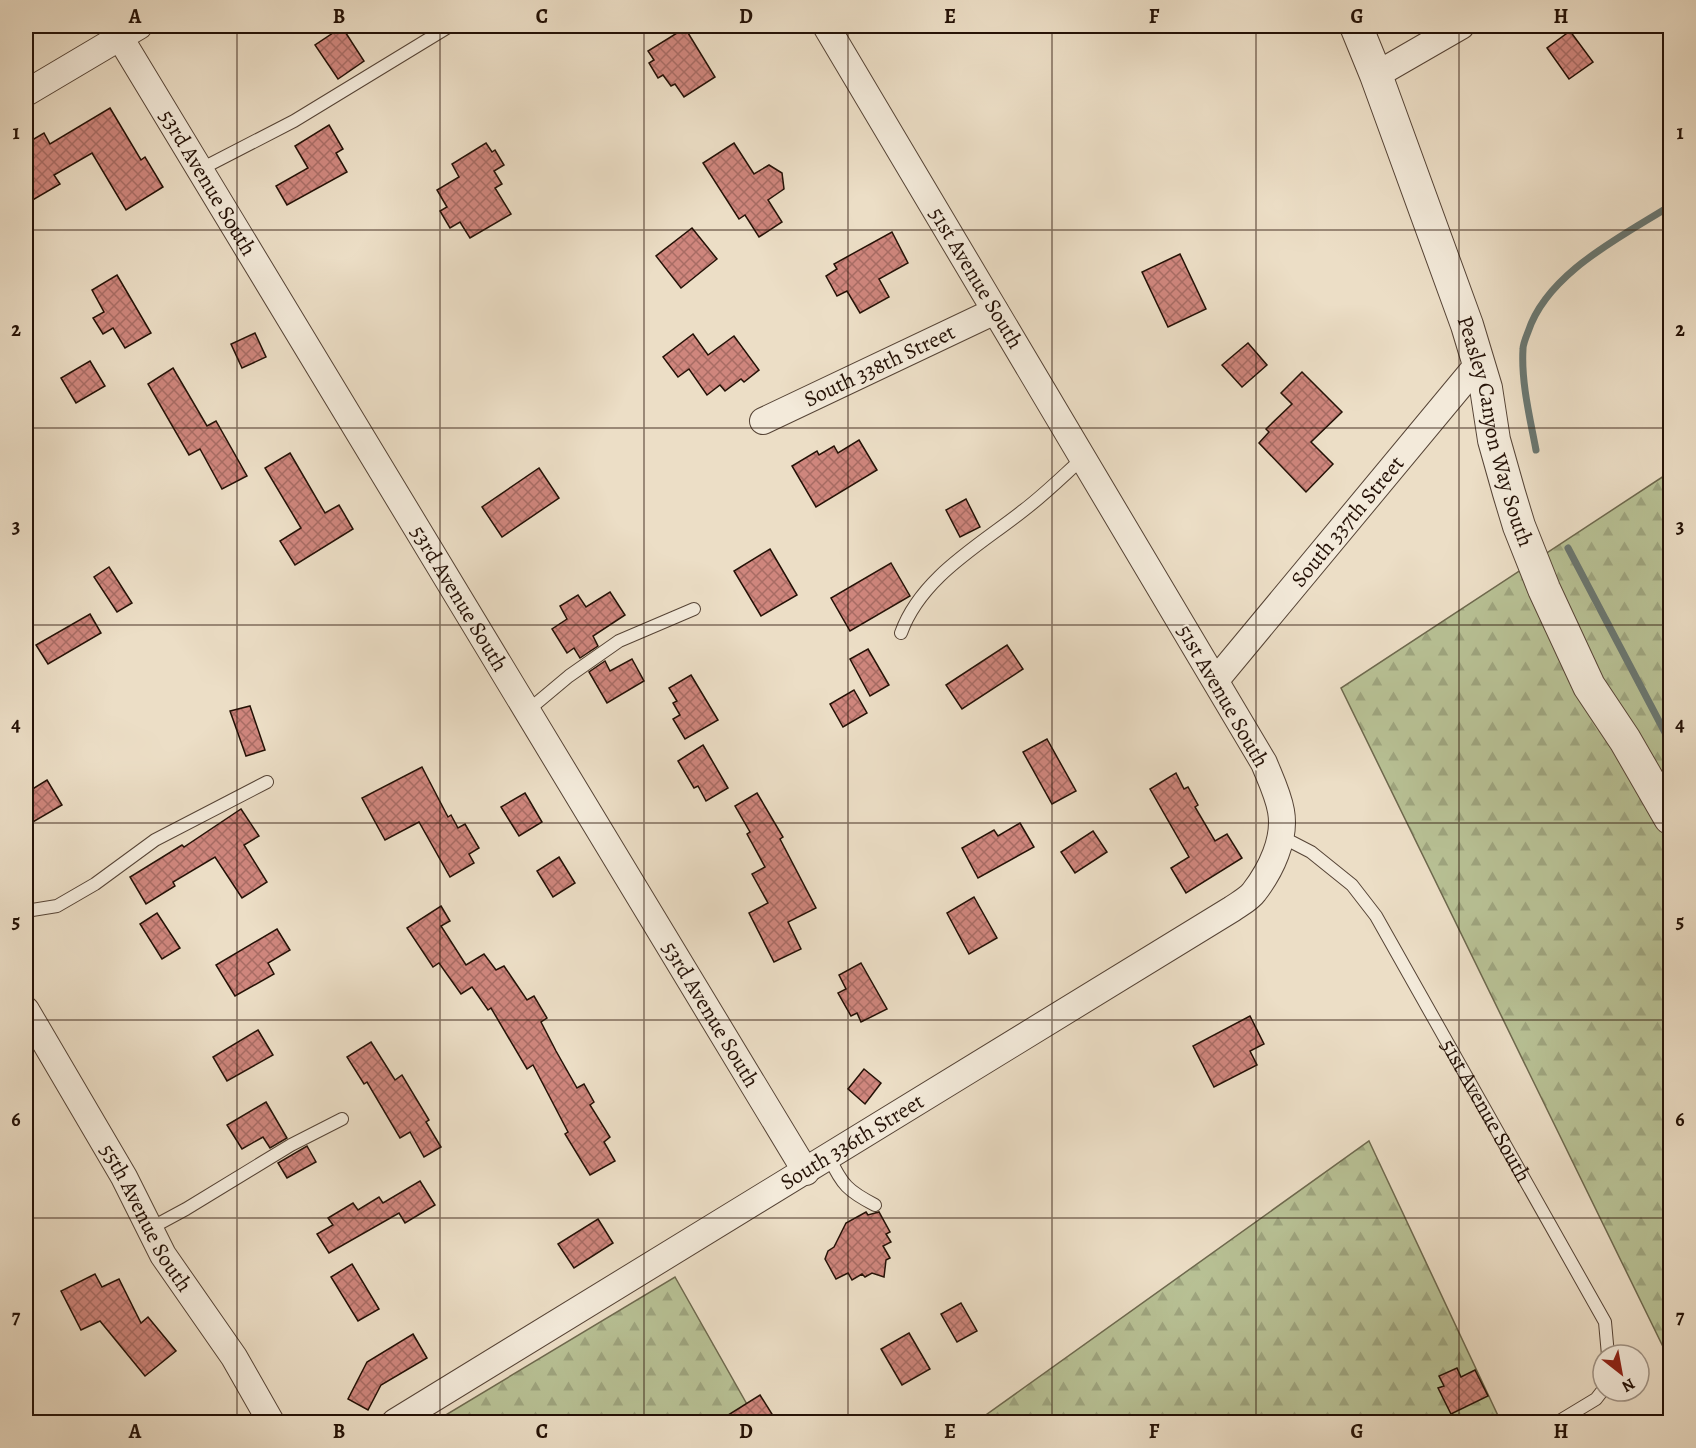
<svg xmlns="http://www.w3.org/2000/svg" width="1696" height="1448" font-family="Alegreya,serif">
  <defs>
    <pattern id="forest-firs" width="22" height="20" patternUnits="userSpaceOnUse" patternTransform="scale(1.5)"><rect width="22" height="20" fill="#b8c195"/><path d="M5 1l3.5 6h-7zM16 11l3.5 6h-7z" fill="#9ea57f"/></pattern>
    <pattern id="building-cross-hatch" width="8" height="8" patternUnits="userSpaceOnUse" patternTransform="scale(1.5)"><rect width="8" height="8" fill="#cf867d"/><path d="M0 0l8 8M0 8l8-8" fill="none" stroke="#a86c64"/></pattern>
  </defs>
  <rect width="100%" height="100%" fill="#ecdec6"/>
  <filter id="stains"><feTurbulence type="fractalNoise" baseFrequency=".00333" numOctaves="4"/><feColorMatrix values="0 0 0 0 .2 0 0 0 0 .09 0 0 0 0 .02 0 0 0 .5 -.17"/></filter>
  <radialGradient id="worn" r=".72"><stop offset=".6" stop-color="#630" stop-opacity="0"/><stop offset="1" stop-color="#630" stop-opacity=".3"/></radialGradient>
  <!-- forest -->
  <g fill="url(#forest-firs)" stroke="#6e694e" stroke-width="1.5">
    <path d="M1670,472V1361L1341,688Z"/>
    <path d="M1369,1141L1501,1422H976Z"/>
    <path d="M675,1277L757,1422H434Z"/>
  </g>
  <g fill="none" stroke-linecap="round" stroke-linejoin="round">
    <!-- stream -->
    <g stroke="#6a7771" stroke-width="7">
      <path d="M1536,450C1530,418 1521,382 1523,349C1523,344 1526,337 1528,332C1547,273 1621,237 1670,206"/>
      <path d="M1568,548L1670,742"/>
    </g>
  </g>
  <!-- building -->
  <g fill="url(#building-cross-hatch)" stroke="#241106" stroke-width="1.5">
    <path d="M342,27L364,61L338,79L315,45Z"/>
    <path d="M685,28L715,77L684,97L675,84L671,86L663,75L658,78L649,63L654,60L648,51Z"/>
    <path d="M1570,31L1593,62L1569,79L1547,48Z"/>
    <path d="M110,108L141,160L145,157L163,187L126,210L92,153L54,175L60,184L31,201L26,191V159L33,154L27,143L44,133L50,144Z"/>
    <path d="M329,125L343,149L336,153L347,172L287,205L276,186L308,168L295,146Z"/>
    <path d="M486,143L492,152L495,150L504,165L494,171L502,184L495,188L511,214L470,238L460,222L450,228L440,211L447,207L437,190L459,177L452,164Z"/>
    <path d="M734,143L754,174L769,165L782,173L784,189L768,200L782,222L759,237L745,215L739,219L703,163Z"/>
    <path d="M692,228L717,259L681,288L656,256Z"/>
    <path d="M892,232L908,263L879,279L889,297L860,313L847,291L837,296L826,276L837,269L834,264Z"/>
    <path d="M1180,254L1206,309L1168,327L1142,272Z"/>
    <path d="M117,275L151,333L125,348L113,328L103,334L93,318L104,312L92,290Z"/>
    <path d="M255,333L266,357L242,368L231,344Z"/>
    <path d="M693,334L708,355L734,336L759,370L744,382L741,379L725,391L720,385L707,395L689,369L678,377L663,357Z"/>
    <path d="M1248,343L1267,365L1242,387L1222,365Z"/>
    <path d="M90,361L105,386L76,403L61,378Z"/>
    <path d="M173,368L207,426L216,421L247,476L222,489L200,449L189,455L148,384Z"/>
    <path d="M1302,372L1342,412L1311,442L1333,464L1306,492L1259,443L1269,432L1266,429L1292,404L1281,393Z"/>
    <path d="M859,440L877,470L816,507L792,466L817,451L819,455L834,446L838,453Z"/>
    <path d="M290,453L325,513L339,505L353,529L295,565L280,541L301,528L265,468Z"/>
    <path d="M539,468L559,498L502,537L482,507Z"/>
    <path d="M966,499L980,527L960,537L946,510Z"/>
    <path d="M770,549L797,595L761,616L734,571Z"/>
    <path d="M891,563L910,596L850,631L831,598Z"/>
    <path d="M109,567L132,603L117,612L94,577Z"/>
    <path d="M610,592L625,615L593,636L598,646L580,658L574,648L567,653L552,629L567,619L560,606L578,595L586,607Z"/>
    <path d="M90,614L101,633L48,664L36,645Z"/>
    <path d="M1007,645L1023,669L962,709L946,685Z"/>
    <path d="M868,649L889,685L870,696L850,659Z"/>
    <path d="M632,659L644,681L607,703L589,672L605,661L610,671Z"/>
    <path d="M691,675L718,720L685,739L673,719L680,715L673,703L677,701L669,688Z"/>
    <path d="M854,690L867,713L843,727L830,704Z"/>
    <path d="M250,706L265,750L246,756L230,711Z"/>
    <path d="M1047,739L1076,791L1052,804L1023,752Z"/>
    <path d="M703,745L728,788L706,801L698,786L694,788L678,761Z"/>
    <path d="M422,767L448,817L451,815L458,828L465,824L479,848L469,854L474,863L450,877L419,822L385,840L362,798Z"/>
    <path d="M1176,773L1184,789L1188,787L1198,805L1195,807L1215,841L1227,834L1242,858L1186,893L1171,868L1189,857L1150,789Z"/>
    <path d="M47,780L62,805L26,826V793Z"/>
    <path d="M525,793L542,822L519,836L501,807Z"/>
    <path d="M757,793L783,837L780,839L816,908L788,922L801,949L774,962L749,913L768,903L752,874L765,867L747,834L750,832L735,806Z"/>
    <path d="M241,809L259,836L244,845L267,882L242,898L215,857L173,882L175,886L146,904L130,877L182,845L184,847Z"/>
    <path d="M1020,823L1034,847L978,878L962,848L994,830L998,836Z"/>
    <path d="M1093,831L1107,852L1075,873L1061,852Z"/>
    <path d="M559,857L575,883L553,897L537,871Z"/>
    <path d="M974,897L997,938L969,954L947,913Z"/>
    <path d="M441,906L450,921L441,926L466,965L484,954L496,970L504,966L527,1000L534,996L547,1018L541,1022L556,1051L577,1088L584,1084L594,1102L590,1105L610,1137L604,1142L615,1161L590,1175L565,1134L568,1132L533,1065L527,1069L491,1008L488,1010L472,987L461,994L439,963L433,967L407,928Z"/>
    <path d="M157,913L180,948L162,959L140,924Z"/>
    <path d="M277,929L290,950L268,963L274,974L235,996L216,965Z"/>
    <path d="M861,963L887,1009L861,1022L857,1013L851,1016L838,993L846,989L839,975Z"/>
    <path d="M1250,1016L1264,1044L1250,1051L1257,1065L1214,1087L1193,1046Z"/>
    <path d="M258,1030L273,1055L227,1081L213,1057Z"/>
    <path d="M371,1042L395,1080L402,1075L429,1120L426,1122L441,1147L424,1157L410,1132L400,1138L367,1082L364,1084L347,1057Z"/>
    <path d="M864,1069L881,1083L865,1104L848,1089Z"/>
    <path d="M266,1102L287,1138L270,1148L263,1137L242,1149L227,1125Z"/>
    <path d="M307,1146L316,1162L287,1178L278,1163Z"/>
    <path d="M420,1181L435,1205L405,1223L399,1213L329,1253L317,1234L333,1225L328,1218L353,1203L358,1210L379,1197L383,1203Z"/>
    <path d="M866,1212L868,1215L879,1212L890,1232L886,1234L891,1242L883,1246L890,1258L886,1260L884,1277L872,1273L865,1277L862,1274L852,1280L848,1273L836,1279L825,1259L828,1251L834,1247L846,1223Z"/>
    <path d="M598,1219L613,1243L574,1268L558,1244Z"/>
    <path d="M352,1264L379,1309L358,1321L331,1277Z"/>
    <path d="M95,1274L102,1287L119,1279L141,1323L148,1317L176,1351L145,1376L100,1321L81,1330L61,1291Z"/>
    <path d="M961,1303L977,1331L957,1342L941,1314Z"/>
    <path d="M909,1333L930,1369L902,1385L881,1349Z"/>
    <path d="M413,1334L427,1358L381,1385L368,1410L348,1399L367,1362Z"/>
    <path d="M1457,1368L1461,1377L1475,1370L1488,1396L1451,1414L1438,1388L1444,1386L1439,1376Z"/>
    <path d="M760,1395L777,1422H717Z"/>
  </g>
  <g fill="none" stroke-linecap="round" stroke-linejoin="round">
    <defs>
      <g id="service">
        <path d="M199,170L294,121L450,26"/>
        <path d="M901,633C921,577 980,545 1024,510C1045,494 1064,475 1083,458"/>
        <path d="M526,712L569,676L619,641L694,609"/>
        <path id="s1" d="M1282,837L1311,852L1352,885L1376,916L1605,1322L1608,1355"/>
        <path d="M26,911L57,906L95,884L155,840L267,782"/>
        <path d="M829,1157C842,1185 848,1191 875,1205"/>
        <path d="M149,1229L186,1209L291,1145L342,1119"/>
        <path d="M1558,1422L1596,1399L1603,1390"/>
      </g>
      <g id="minor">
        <path id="s2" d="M113,26L806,1172"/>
        <path d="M1376,75L1461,26"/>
        <path d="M26,93L139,26"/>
        <path id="s3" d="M763,421L995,311"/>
        <path id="s4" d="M1216,680L1479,363"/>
        <path id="s5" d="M26,1010L124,1177L163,1255L234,1357L271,1422"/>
        <path id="s6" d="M395,1422L1232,909C1239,904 1249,899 1254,892C1271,870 1286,839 1281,811C1278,794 1270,778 1264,763L826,26"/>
      </g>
      <g id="tertiary">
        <path id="s7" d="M1356,26L1376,75L1467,325L1486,388L1494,440L1509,493L1519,526L1544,589L1589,686L1625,740L1670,818"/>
      </g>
    </defs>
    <!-- service casing -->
    <use href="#service" stroke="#564436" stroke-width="14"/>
    <!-- minor casing -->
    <use href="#minor" stroke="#564436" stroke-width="28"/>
    <!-- tertiary casing -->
    <use href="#tertiary" stroke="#564436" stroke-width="34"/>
    <!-- service -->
    <use href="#service" stroke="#f3eada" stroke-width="12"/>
    <!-- minor -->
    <use href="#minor" stroke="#f3eada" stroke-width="26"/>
    <!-- tertiary -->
    <use href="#tertiary" stroke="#f3eada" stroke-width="32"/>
  </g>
  <!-- grid -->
  <path fill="none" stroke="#241106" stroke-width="1.5" stroke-opacity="0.55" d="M237,26V1422M440,26V1422M644,26V1422M848,26V1422M1052,26V1422M1256,26V1422M1459,26V1422M26,230H1670M26,428H1670M26,625H1670M26,823H1670M26,1020H1670M26,1218H1670"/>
  <g text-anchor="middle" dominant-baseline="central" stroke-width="4.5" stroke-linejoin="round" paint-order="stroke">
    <!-- street labels -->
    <g font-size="22" fill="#241106" stroke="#f3eada">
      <text stroke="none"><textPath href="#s2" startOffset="183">53rd Avenue South</textPath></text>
      <text transform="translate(976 278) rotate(59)">51st Avenue South</text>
      <text stroke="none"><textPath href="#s3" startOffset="129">South 338th Street</textPath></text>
      <text stroke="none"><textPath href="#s7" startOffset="429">Peasley Canyon Way South</textPath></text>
      <text stroke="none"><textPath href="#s4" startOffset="206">South 337th Street</textPath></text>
      <text stroke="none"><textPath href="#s2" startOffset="669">53rd Avenue South</textPath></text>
      <text transform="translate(1223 696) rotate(60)">51st Avenue South</text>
      <text stroke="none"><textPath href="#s2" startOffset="1155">53rd Avenue South</textPath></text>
      <text stroke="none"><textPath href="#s1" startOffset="348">51st Avenue South</textPath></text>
      <text stroke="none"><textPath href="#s6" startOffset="536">South 336th Street</textPath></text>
      <text stroke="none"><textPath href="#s5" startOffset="240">55th Avenue South</textPath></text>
    </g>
  </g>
  <!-- margin -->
  <rect width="1696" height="1448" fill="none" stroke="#ecdec6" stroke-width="66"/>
  <!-- north arrow -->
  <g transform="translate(1621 1373) rotate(149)"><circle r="28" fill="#f3eada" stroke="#a09385" stroke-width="1.5"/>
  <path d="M0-4.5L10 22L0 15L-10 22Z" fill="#8f2418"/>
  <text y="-9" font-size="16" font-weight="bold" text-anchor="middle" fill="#241106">N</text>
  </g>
  <rect x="33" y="33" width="1630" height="1382" fill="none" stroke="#241106" stroke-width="2"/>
  <g font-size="20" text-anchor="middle" font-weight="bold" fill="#241106">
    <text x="135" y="23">A</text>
    <text x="339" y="23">B</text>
    <text x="542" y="23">C</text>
    <text x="746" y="23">D</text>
    <text x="950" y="23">E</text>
    <text x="1154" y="23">F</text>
    <text x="1357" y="23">G</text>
    <text x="1561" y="23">H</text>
    <text x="16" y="139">1</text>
    <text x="1680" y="139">1</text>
    <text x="16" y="336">2</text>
    <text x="1680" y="336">2</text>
    <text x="16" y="533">3</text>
    <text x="1680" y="533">3</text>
    <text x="16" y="731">4</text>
    <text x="1680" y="731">4</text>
    <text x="16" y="928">5</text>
    <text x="1680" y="928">5</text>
    <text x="16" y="1126">6</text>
    <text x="1680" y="1126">6</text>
    <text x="16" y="1323">7</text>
    <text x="1680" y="1323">7</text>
    <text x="135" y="1438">A</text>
    <text x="339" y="1438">B</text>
    <text x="542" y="1438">C</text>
    <text x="746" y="1438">D</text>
    <text x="950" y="1438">E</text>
    <text x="1154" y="1438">F</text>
    <text x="1357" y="1438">G</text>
    <text x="1561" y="1438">H</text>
  </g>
  <rect width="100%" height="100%" filter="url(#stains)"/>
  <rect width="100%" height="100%" fill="url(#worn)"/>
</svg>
